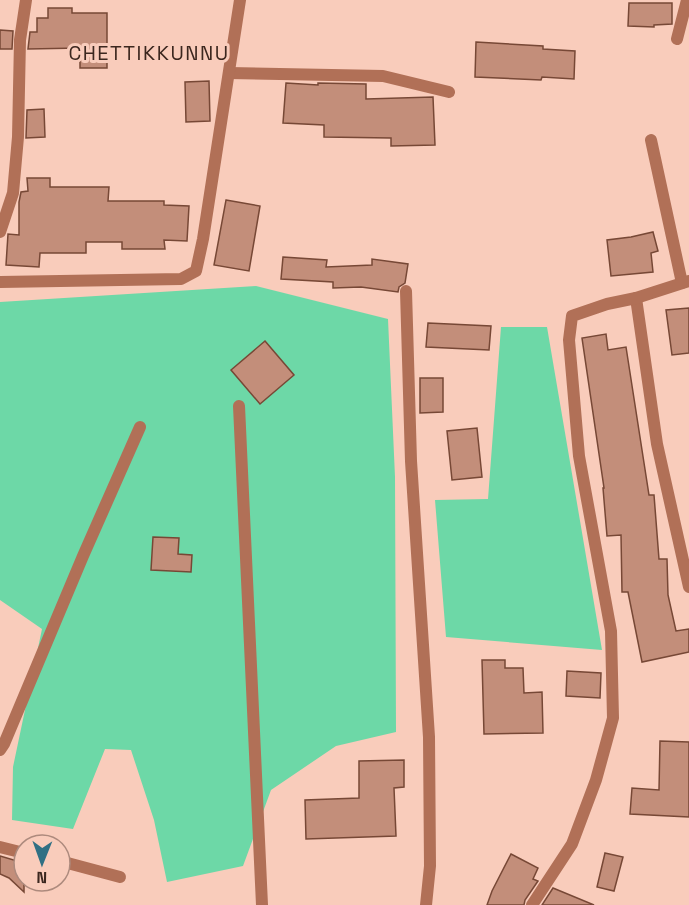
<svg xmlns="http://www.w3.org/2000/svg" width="689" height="905" font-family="'Space Grotesk',sans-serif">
  <rect width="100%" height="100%" fill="#f9ccbb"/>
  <!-- green -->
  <g fill="#6dd8a7">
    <path d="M256,286L388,319L395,477L396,732L336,746L271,790L243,866L167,882L154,820L131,750L105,749L73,829L12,820L13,767L42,629L0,600V302Z"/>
    <path d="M501,327H547L602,650L446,637L435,500L488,499Z"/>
  </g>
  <!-- building -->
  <g fill="#c38e7a" stroke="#774836" stroke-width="1.5">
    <path d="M629,3H672V24L654,25V27L628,26Z"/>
    <path d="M48,8H72V13H107V68H80V48L28,49L30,32H37V18H48Z"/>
    <path d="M0,30L13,31L12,49H0Z"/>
    <path d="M476,42L543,46V49L575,51L574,79L542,77L541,80L475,77Z"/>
    <path d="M209,81L210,121L186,122L185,82Z"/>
    <path d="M286,83L318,85V83L366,84V99L433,97L435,145L391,146V138L324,137V125L283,123Z"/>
    <path d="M44,109L45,137L26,138L27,110Z"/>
    <path d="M27,178H50V187H109L108,201H164V205L189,206L187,241L164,240L165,249H122V242H86V253H40L39,267L6,265L8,234L19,235V202L21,192L28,191Z"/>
    <path d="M226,200L260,206L249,271L214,265Z"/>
    <path d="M653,232L658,251L651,253L653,272L611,276L607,240L631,237Z"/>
    <path d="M283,257L327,260L326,267L372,265V259L408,264L405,283L399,287L398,292L361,287L333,288V282L281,279Z"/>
    <path d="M689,308V353L672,355L666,310Z"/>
    <path d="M428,323L491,326L489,350L426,347Z"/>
    <path d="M606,334L608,350L626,347L649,495H654L659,559H667L668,595L676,631L689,629V652L642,662L628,592H622L621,535L607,536L603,488H604L582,338Z"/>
    <path d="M265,341L294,375L260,404L231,370Z"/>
    <path d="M420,378H443V412L420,413Z"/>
    <path d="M477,428L482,477L452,480L447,431Z"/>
    <path d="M153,537L179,538L178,554L192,555L191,572L151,570Z"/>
    <path d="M482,660H505V668H523L524,693L542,692L543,733L484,734Z"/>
    <path d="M567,671L601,673L600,698L566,696Z"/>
    <path d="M660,741L689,742V817L630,814L632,788L659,790Z"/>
    <path d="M404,760V787L394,788L396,836L306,839L305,800L359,798V761Z"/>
    <path d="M605,853L623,857L614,891L597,887Z"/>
    <path d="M511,854L538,868L533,879L538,881L525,900L524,905H487L492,891Z"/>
    <path d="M0,856L24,863V892L9,878L0,874Z"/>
    <path d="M553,888L594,905H542Z"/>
  </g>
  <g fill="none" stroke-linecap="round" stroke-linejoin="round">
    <!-- service -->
    <path stroke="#b17057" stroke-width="12" d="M0,750L4,744L83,556L140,427"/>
    <!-- minor -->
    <g stroke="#b17057" stroke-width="12">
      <path d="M677,39L687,0"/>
      <path d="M229,73L383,76L449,92"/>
      <path d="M651,140L682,283"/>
      <path d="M0,232L13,193L18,137L20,40L26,0"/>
      <path d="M0,282L181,279L196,271L203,239L240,0"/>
      <path d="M406,291L411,461L429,737L430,866L426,905"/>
      <path d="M636,298L657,444L689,587"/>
      <path d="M239,406L262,905"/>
      <path d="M0,847L24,853"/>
      <path d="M60,861L120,877"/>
      <path d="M532,905L572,844L596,780L613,718L611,631L579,456L569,340L572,316L607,304L636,298L689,281"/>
    </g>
  </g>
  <g text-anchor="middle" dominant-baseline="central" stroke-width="6" stroke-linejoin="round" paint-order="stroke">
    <!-- neighbourhood labels -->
    <g font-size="20" letter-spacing="1.5" fill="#3c271f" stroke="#f9ccbb">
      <text x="149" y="53">CHETTIKKUNNU</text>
    </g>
  </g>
  <!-- north arrow -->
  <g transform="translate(42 863) rotate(181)"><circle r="28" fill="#f9ccbb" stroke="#ad8a7d" stroke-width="1.5"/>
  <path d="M0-4.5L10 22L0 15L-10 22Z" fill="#307084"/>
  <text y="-9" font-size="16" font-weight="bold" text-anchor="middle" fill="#3c271f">N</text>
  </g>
</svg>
